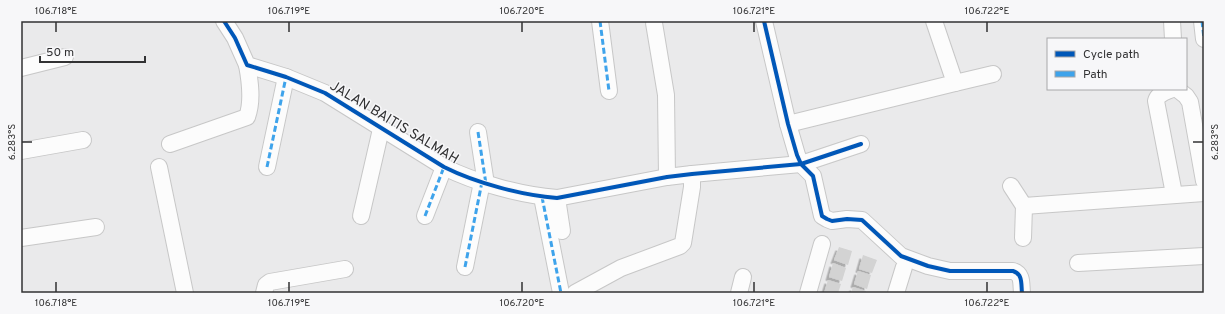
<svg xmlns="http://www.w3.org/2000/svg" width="1225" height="314" font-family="Overpass,sans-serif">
  <defs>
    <filter id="shadow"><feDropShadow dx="-3.5" dy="3.5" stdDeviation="0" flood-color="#0004"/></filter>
  </defs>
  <rect width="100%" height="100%" fill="#eaeaeb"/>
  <!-- building -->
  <g fill="#d3d3d3" filter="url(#shadow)">
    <path d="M839,247L852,251L848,265L834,260Z"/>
    <path d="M863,255L877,260L872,273L859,269Z"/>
    <path d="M833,263L846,268L842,281L829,277Z"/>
    <path d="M858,271L871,275L867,289L854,284Z"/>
    <path d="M828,280L841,284L838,293H824Z"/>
    <path d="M853,287L866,291V293H851Z"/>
  </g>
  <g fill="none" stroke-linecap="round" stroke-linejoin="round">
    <defs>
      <g id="minor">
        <path d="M224,21L235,38L247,65L286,77L325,93L444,167C476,183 521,195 557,198L667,177L692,174L801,164L861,144"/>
        <path d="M600,21L609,91"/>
        <path d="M764,21L788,124L797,155L801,164L813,176L822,216L827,219L832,221L847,219L862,220L901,256L928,266L950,271H1013C1023,274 1021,284 1022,293"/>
        <path d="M1172,21L1173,39"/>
        <path d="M1202,21L1204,39"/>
        <path d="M654,23L666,95L667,177"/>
        <path d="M21,68L65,57"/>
        <path d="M955,83L993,74"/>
        <path d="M1172,89C1166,92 1158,93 1156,101L1174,194"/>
        <path d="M1177,89L1186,96L1190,102L1204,181"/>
        <path d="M788,124L955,83L934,21"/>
        <path d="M478,132L486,184"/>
        <path d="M170,144L247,117C253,101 250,81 247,65"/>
        <path d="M21,151L83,140"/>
        <path d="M159,167L185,293"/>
        <path d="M267,167L286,77"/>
        <path d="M1011,186L1024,206L1023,238"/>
        <path d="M542,197L561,293"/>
        <path d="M557,198L562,231"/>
        <path d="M1024,206L1204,193"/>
        <path d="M361,216L381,129"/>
        <path d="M425,216L444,167"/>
        <path d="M21,238L96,227"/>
        <path d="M1078,263L1204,256"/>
        <path d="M465,267L482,182"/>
        <path d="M264,293L266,285L270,282L345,269"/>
        <path d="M575,293L621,268L680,246L683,243L692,187V174"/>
        <path d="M739,293L743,277"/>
        <path d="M808,293L822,244"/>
        <path d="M896,293L904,267"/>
      </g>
    </defs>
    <!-- minor casing -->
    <use href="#minor" stroke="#c7c7c7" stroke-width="18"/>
    <!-- minor -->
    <use href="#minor" stroke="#fcfcfc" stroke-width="16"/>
    <!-- quiet -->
    <g stroke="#3ea3eb" stroke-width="3" stroke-dasharray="6 3" stroke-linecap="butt">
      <path d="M600,21L609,91"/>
      <path d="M1202,21L1204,39"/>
      <path d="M478,132L486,184"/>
      <path d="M267,167L286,77"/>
      <path d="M542,197L561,293"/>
      <path d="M425,216L444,167"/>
      <path d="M465,267L482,182"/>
    </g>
    <defs>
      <g id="cycleway">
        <path d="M224,21L235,38L247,65L286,77L325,93L444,167C476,183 521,195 557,198L667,177L692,174L801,164L861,144"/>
        <path d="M764,21L788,124L797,155L801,164L813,176L822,216L827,219L832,221L847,219L862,220L901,256L928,266L950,271H1013C1023,274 1021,284 1022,293"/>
      </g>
    </defs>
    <!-- cycleway casing -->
    <use href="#cycleway" stroke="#f7f7f9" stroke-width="6"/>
    <!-- cycleway -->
    <use href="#cycleway" stroke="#0057b8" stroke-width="4"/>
  </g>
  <!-- ticks -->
  <path fill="none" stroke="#323233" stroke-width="1.5" d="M56,22V32M289,22V32M522,22V32M754,22V32M987,22V32M22,142H32M1193,142H1203M56,282V292M289,282V292M522,282V292M754,282V292M987,282V292"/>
  <g text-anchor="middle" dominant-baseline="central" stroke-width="3" stroke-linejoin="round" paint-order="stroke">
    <!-- street labels -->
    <g font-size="14" fill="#323233" stroke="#f7f7f9">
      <text transform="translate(394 123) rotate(31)">JALAN BAITIS SALMAH</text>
    </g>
  </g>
  <!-- border -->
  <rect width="1225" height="314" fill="none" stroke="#f7f7f9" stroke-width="44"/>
  <!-- legend -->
  <rect x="1047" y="38" width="140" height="52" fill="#f7f7f9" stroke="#a8a8aa"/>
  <rect x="1055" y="51" width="20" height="6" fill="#0057b8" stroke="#a8a8aa"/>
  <text x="1083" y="58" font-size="12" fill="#323233">Cycle path</text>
  <rect x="1055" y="71" width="20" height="6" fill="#3ea3eb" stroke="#a8a8aa"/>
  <text x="1083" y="78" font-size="12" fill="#323233">Path</text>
  <!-- scale -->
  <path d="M40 56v6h105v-6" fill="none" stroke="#323233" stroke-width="2"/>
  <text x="46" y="56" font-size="12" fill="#323233" stroke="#f7f7f9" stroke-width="3" paint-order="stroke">50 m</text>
  <rect x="22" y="22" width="1181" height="270" fill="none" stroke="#323233" stroke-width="1.5"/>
  <g font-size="10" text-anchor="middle" fill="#323233">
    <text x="56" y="14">106.718°E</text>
    <text x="289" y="14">106.719°E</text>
    <text x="522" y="14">106.720°E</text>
    <text x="754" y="14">106.721°E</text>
    <text x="987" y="14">106.722°E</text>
    <text transform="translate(11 142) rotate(-90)" y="4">6.283°S</text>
    <text transform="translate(1214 142) rotate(-90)" y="4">6.283°S</text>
    <text x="56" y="306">106.718°E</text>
    <text x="289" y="306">106.719°E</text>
    <text x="522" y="306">106.720°E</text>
    <text x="754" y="306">106.721°E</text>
    <text x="987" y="306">106.722°E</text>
  </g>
</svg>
